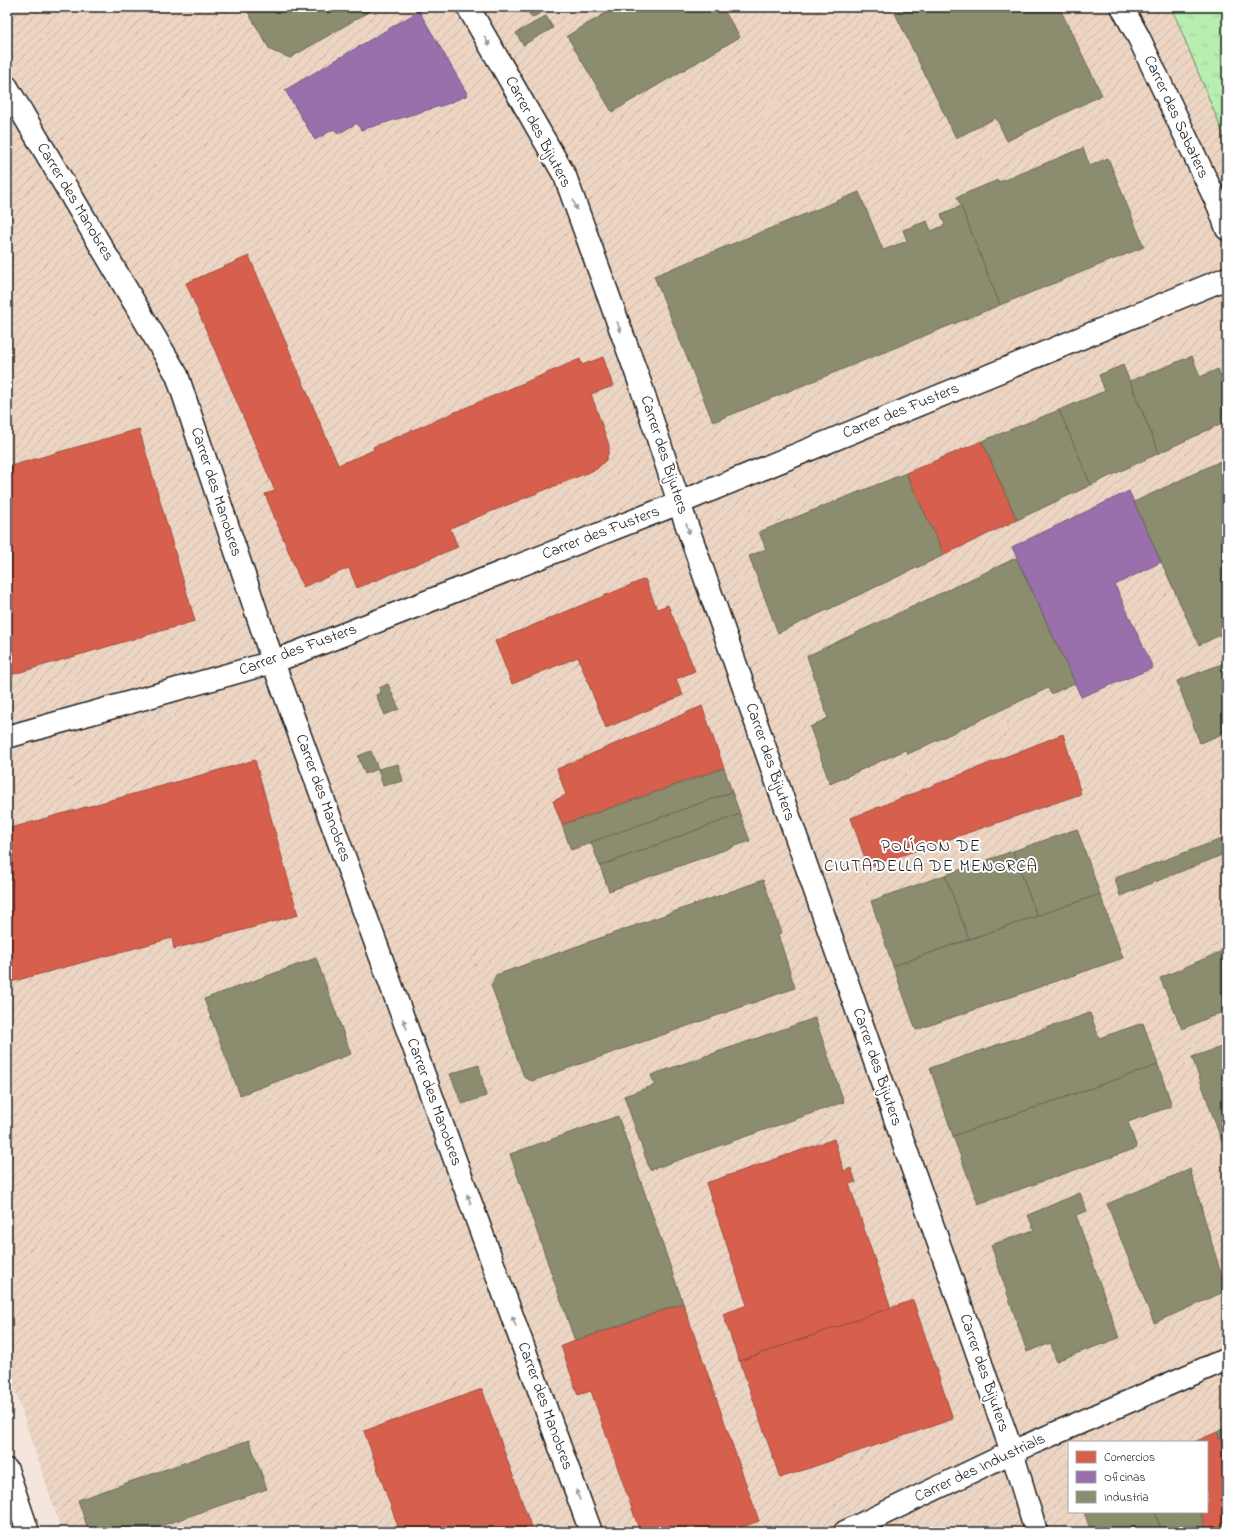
<svg xmlns="http://www.w3.org/2000/svg" width="1234" height="1539" font-family="'Indie Flower',sans-serif">
  <defs>
    <pattern id="industrial-furrows" width="10" height="10" patternUnits="userSpaceOnUse"><rect width="10" height="10" fill="#ecd5c3"/><path d="M-1 1l2-2M0 10L10 0M9 11l2-2" fill="none" stroke="#cab6a7"/></pattern>
    <pattern id="park-tufts" width="24" height="20" patternUnits="userSpaceOnUse"><rect width="24" height="20" fill="#b8efb1"/><path d="M3 7l-1-3M5 7V3M7 7l1-3M15 17l-1-3M17 17v-4M19 17l1-3" fill="none" stroke="#9ecc98"/></pattern>
  </defs>
  <rect width="100%" height="100%" fill="#f4e6dc"/>
  <filter id="ink" filterUnits="userSpaceOnUse"><feTurbulence type="fractalNoise" baseFrequency=".025" numOctaves="2"/><feDisplacementMap in="SourceGraphic" scale="8" xChannelSelector="R" yChannelSelector="G"/><feConvolveMatrix kernelMatrix="1 2 1 2 8 2 1 2 1" color-interpolation-filters="sRGB"/></filter>
  <g filter="url(#ink)">
    <!-- industrial -->
    <path fill="url(#industrial-furrows)" fill-rule="evenodd" d="M7,7H1227V1532H62L7,1367ZM1069,1442H1207V1512H1069Z"/>
    <!-- park -->
    <path fill="url(#park-tufts)" stroke="#6a8666" d="M1170,7H1227V143L1176,18Z"/>
    <!-- shops -->
    <g fill="#d6604d" stroke="#9e4c3e">
      <path d="M249,256L338,465L374,450L373,447L580,359L582,365L603,357L613,386L591,394L609,445V451L606,460L597,469L450,528L458,547L357,588L349,568L303,587L265,494L275,491L186,283Z"/>
      <path d="M139,429L195,621L7,676V467Z"/>
      <path d="M982,441L1017,520L944,555L906,473Z"/>
      <path d="M645,579L657,609L668,605L695,671L676,679L683,695L606,728L578,657L512,684L495,641Z"/>
      <path d="M702,706L724,768L562,825L553,801L566,795L557,769Z"/>
      <path d="M1063,734L1081,794L868,867L851,818Z"/>
      <path d="M255,760L298,915L174,949L172,938L7,983V829Z"/>
      <path d="M834,1139L844,1171L851,1168L856,1182L849,1184L891,1308L739,1361L723,1314L747,1305L706,1183Z"/>
      <path d="M913,1300L953,1419L780,1478L740,1361Z"/>
      <path d="M683,1303L759,1521L729,1532H640L591,1391L578,1395L561,1346Z"/>
      <path d="M482,1389L533,1532H400L364,1431Z"/>
      <path d="M1217,1432L1227,1459V1532H1207L1200,1512H1207V1442H1194Z"/>
    </g>
    <!-- offices -->
    <g fill="#9970ab" stroke="#745780">
      <path d="M419,11L468,95L447,104L361,130L357,123L338,134L334,129L315,140L285,90Z"/>
      <path d="M1129,491L1161,562L1115,585L1153,668L1081,697L1012,547Z"/>
    </g>
    <!-- industry -->
    <g fill="#8c8c6e" stroke="#6a6a55">
      <path d="M245,7H377L290,58L270,50Z"/>
      <path d="M525,7H550L532,18Z"/>
      <path d="M616,7H722L740,37L612,112L567,36Z"/>
      <path d="M892,7H1059L1102,95L1007,141L996,118L956,138Z"/>
      <path d="M546,16L553,28L523,45L516,33Z"/>
      <path d="M1083,148L1090,166L1108,158L1144,247L1000,305L957,197L998,180L999,182Z"/>
      <path d="M859,192L883,250L907,241L903,230L927,221L931,231L945,225L941,214L961,206L1000,305L713,422L654,276Z"/>
      <path d="M1192,356L1200,377L1218,369L1227,391V421L1159,453L1130,381Z"/>
      <path d="M1123,365L1159,453L1091,485L1059,410L1105,391L1099,375Z"/>
      <path d="M1059,410L1091,485L1017,520L982,441Z"/>
      <path d="M1227,458V632L1199,645L1134,502Z"/>
      <path d="M906,473L944,555L778,633L749,556L766,549L759,532Z"/>
      <path d="M1016,558L1075,683L1051,694L1048,688L908,754L905,750L830,784L810,727L828,718L807,656Z"/>
      <path d="M1227,662V732L1200,743L1177,681Z"/>
      <path d="M388,684L399,709L385,715L376,695L381,693L379,688Z"/>
      <path d="M371,751L378,769L365,774L358,756Z"/>
      <path d="M398,764L403,781L383,786L378,769Z"/>
      <path d="M724,768L732,792L571,850L562,825Z"/>
      <path d="M732,792L740,814L600,866L591,842Z"/>
      <path d="M740,814L750,841L609,891L600,866Z"/>
      <path d="M1077,829L1100,894L1037,916L1013,851Z"/>
      <path d="M1227,837V855V853L1120,896L1115,878Z"/>
      <path d="M1013,851L1037,916L969,939L945,875Z"/>
      <path d="M945,875L969,939L893,966L871,901Z"/>
      <path d="M763,880L782,933L778,934L795,988L532,1081L524,1077L491,985L496,975Z"/>
      <path d="M1100,894L1123,958L916,1030L893,966Z"/>
      <path d="M1227,949V1010L1182,1029L1160,978Z"/>
      <path d="M316,958L351,1054L240,1095L204,999Z"/>
      <path d="M1090,1013L1099,1038L1143,1023L1158,1065L953,1136L930,1068Z"/>
      <path d="M815,1018L844,1102L650,1170L624,1096L655,1085L651,1075Z"/>
      <path d="M1227,1045V1156L1192,1057Z"/>
      <path d="M479,1065L486,1096L462,1104L450,1074Z"/>
      <path d="M1158,1065L1172,1106L1128,1122L1137,1148L978,1204L953,1136Z"/>
      <path d="M618,1116L683,1303L575,1341L510,1154Z"/>
      <path d="M1190,1169L1226,1291L1154,1323L1107,1204Z"/>
      <path d="M1080,1193L1087,1211L1076,1215L1119,1338L1056,1361L1051,1343L1027,1352L991,1245L1034,1230L1028,1215Z"/>
      <path d="M1227,1427V1459L1217,1432Z"/>
      <path d="M249,1440L267,1489L144,1532H89L78,1500Z"/>
      <path d="M1084,1512H1155L1162,1532H1091Z"/>
      <path d="M1155,1512H1200L1207,1532H1162Z"/>
    </g>
    <g fill="none" stroke-linecap="round" stroke-linejoin="round">
      <defs>
        <g id="minor">
          <path d="M468,7L565,176L640,383L679,503L1012,1452L1036,1532"/>
          <path d="M1122,7L1139,38L1219,207L1227,229"/>
          <path d="M7,87L177,375L273,662L591,1532"/>
          <path d="M7,737L273,662L679,503L1227,278"/>
          <path d="M7,1470L28,1532"/>
          <path d="M845,1532L1012,1452L1227,1359"/>
        </g>
      </defs>
      <!-- minor casing -->
      <use href="#minor" stroke="#1c1c1c" stroke-width="25"/>
      <!-- minor -->
      <use href="#minor" stroke="#fff" stroke-width="22"/>
    </g>
    <!-- one-way arrows -->
    <defs><path id="oneway-solid" d="M-6-.8H1V-3.2L6.5 0L1 3.2V.8H-6Z"/></defs>
    <g fill="#999">
      <use href="#oneway-solid" transform="translate(487 41) rotate(60)"/>
      <use href="#oneway-solid" transform="translate(575 205) rotate(70)"/>
      <use href="#oneway-solid" transform="translate(619 327) rotate(70)"/>
      <use href="#oneway-solid" transform="translate(688 529) rotate(71)"/>
      <use href="#oneway-solid" transform="translate(405 1024) rotate(-110)"/>
      <use href="#oneway-solid" transform="translate(469 1199) rotate(-110)"/>
      <use href="#oneway-solid" transform="translate(514 1321) rotate(-110)"/>
      <use href="#oneway-solid" transform="translate(578 1495) rotate(-110)"/>
    </g>
  </g>
  <g text-anchor="middle" dominant-baseline="central" stroke-width="4" stroke-linejoin="round" paint-order="stroke">
    <!-- street labels -->
    <g font-size="16" fill="#1c1c1c" stroke="#fff">
      <text transform="translate(1176 117) rotate(65)">Carrer des Sabaters</text>
      <text transform="translate(538 132) rotate(62)">Carrer des Bijuters</text>
      <text transform="translate(75 202) rotate(59)">Carrer des Manobres</text>
      <text transform="translate(901 411) rotate(-22)">Carrer des Fusters</text>
      <text transform="translate(664 455) rotate(72)">Carrer des Bijuters</text>
      <text transform="translate(216 492) rotate(72)">Carrer des Manobres</text>
      <text transform="translate(601 533) rotate(-21)">Carrer des Fusters</text>
      <text transform="translate(298 650) rotate(-20)">Carrer des Fusters</text>
      <text transform="translate(770 762) rotate(71)">Carrer des Bijuters</text>
      <text transform="translate(323 798) rotate(70)">Carrer des Manobres</text>
      <text transform="translate(877 1067) rotate(71)">Carrer des Bijuters</text>
      <text transform="translate(434 1102) rotate(70)">Carrer des Manobres</text>
      <text transform="translate(984 1373) rotate(71)">Carrer des Bijuters</text>
      <text transform="translate(545 1406) rotate(70)">Carrer des Manobres</text>
      <text transform="translate(980 1468) rotate(-25)">Carrer des Industrials</text>
    </g>
    <!-- neighbourhood labels -->
    <g font-size="17" letter-spacing="1" fill="#1c1c1c" stroke="#fff">
      <text x="931" y="846">POLÍGON DE<tspan x="931" dy="20">CIUTADELLA DE MENORCA</tspan></text>
    </g>
  </g>
  <!-- margin -->
  <rect width="1234" height="1539" fill="none" stroke="#fff" stroke-width="24"/>
  <rect x="12" y="12" width="1210" height="1515" fill="none" stroke="#1c1c1c" stroke-width="1.5" filter="url(#ink)"/>
  <!-- legend -->
  <rect x="1068" y="1441" width="140" height="72" fill="#ffffff" stroke="#a4a4a4"/>
  <rect x="1076" y="1451" width="20" height="12" fill="#d6604d" stroke="#a4a4a4"/>
  <text x="1104" y="1461" font-size="12" fill="#1c1c1c">Comercios</text>
  <rect x="1076" y="1471" width="20" height="12" fill="#9970ab" stroke="#a4a4a4"/>
  <text x="1104" y="1481" font-size="12" fill="#1c1c1c">Oficinas</text>
  <rect x="1076" y="1491" width="20" height="12" fill="#8c8c6e" stroke="#a4a4a4"/>
  <text x="1104" y="1501" font-size="12" fill="#1c1c1c">Industria</text>
</svg>
